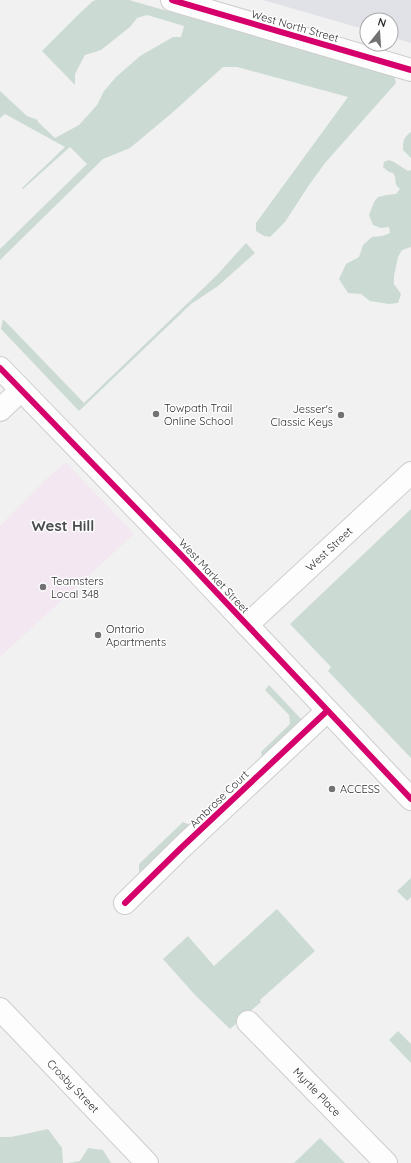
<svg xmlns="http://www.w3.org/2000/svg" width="411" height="1163" font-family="Quicksand,sans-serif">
  <rect width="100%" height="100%" fill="#f1f1f2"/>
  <!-- commercial -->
  <path fill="#f3e8f1" d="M66,462L134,534L0,657V526L44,481Z"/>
  <!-- built -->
  <path fill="#e1e2e8" d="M263,0H411V43L391,37V20H367V30Z"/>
  <!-- green -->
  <g fill="#cbdbd3">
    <path d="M96,0H129L394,76L396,83L325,163L309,185L285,222L270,237L264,236L256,231V223L348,97L237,67H223L172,113L130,148L103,159L0,260V249L87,164L70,147L23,189L22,188L65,147L5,114L0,118V91L27,116L38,120L37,121L55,138L79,125L97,105L104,91L116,77L140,56L173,37H181L184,26L147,15L137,18L130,27L101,50L85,55L75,74V85L42,51L82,11L93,1Z"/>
    <path d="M411,132V158L403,150C403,140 403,138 411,132Z"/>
    <path d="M389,160L394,162L408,171L411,170V247L402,250L398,257L394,276V284L401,294L398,303L389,304L370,301L361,294L348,293L339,279L346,264L359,257L363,245L372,237L382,236L390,233L389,227L381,228L373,225L369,215L374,202L378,197L387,195L396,194L400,189L396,185L395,177L393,173L389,172L383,167L384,162Z"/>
    <path d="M246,243L255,253L218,286L191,304L79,411L1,329L3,319L84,403L217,275Z"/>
    <path d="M411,509V758L328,671L331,667L290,624Z"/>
    <path d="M269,685L302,720L262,757L261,752L290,724L289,715L265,690Z"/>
    <path d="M183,822L190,825L146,868L139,873V864Z"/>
    <path d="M411,878V897L407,901L397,891Z"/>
    <path d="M277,909L315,951L260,1000L261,1002L230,1029L195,995L163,959L188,936L214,966Z"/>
    <path d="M398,1031L411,1044V1063L389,1040Z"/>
    <path d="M48,1129L62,1148L63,1163H0V1137H11Z"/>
    <path d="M320,1138L345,1163H294Z"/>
    <path d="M88,1148L103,1150L111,1163H68L80,1161Z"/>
  </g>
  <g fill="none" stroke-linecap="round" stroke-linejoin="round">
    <defs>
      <g id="minor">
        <path d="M172,0L411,70"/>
        <path d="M0,410L21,390"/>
        <path d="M247,625L411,473"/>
        <path d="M125,903L181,848L327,711"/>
        <path d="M0,1009L147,1163"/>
        <path d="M248,1022L386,1163"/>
      </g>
      <path id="major" d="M0,368L185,559L411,799"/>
    </defs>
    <!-- minor casing -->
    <use href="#minor" stroke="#cdcdce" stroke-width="24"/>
    <!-- major casing -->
    <use href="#major" stroke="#cdcdce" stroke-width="24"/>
    <!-- minor -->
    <use href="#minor" stroke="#fdfdfd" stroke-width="22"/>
    <!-- major -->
    <use href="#major" stroke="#fdfdfd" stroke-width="22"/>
    <defs>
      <g id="cycleway">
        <path d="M172,0L411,70"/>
        <path d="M0,368L185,559L411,799"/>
        <path d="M125,903L181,848L327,711"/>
      </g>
    </defs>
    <!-- cycleway casing -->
    <use href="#cycleway" stroke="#fefeff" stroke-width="8"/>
    <!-- cycleway -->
    <use href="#cycleway" stroke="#d6006c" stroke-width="6"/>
  </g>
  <!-- markers -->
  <g fill="#727273" stroke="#fefeff" stroke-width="1.5">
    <circle cx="156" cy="414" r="4"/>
    <circle cx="341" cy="415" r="4"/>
    <circle cx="43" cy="587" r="4"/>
    <circle cx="98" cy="635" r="4"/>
    <circle cx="332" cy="789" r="4"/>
  </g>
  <g text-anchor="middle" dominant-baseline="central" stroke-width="3" stroke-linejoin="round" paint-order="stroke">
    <!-- street labels -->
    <g font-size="11" fill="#2e2e2f" stroke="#fefeff">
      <text transform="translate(295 26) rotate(16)">West North Street</text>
      <text transform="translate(329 549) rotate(-43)">West Street</text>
      <text transform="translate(214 576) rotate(47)">West Market Street</text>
      <text transform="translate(219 799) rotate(-44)">Ambrose Court</text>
      <text transform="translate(73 1086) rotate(46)">Crosby Street</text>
      <text transform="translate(317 1092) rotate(46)">Myrtle Place</text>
    </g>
    <!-- poi labels -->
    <g font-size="11" fill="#2e2e2f" stroke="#fefeff" text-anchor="start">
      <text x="164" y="408">Towpath Trail<tspan x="164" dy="13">Online School</tspan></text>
      <text x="333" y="409" text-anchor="end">Jesser's<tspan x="333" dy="13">Classic Keys</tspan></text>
      <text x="51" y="581">Teamsters<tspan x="51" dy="13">Local 348</tspan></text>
      <text x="106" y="629">Ontario<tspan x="106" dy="13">Apartments</tspan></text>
      <text x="340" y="789">ACCESS</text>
    </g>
    <!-- district labels -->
    <g font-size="15" font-weight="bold" fill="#4c4d4f" stroke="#fefeff">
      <text x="63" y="525">West Hill</text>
    </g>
  </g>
  <!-- north arrow -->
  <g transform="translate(379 32) rotate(17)"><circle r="19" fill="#fefeff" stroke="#ababac"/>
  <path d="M0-3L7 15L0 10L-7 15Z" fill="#727273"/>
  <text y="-6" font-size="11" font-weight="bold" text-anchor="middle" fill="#2e2e2f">N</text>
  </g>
</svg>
